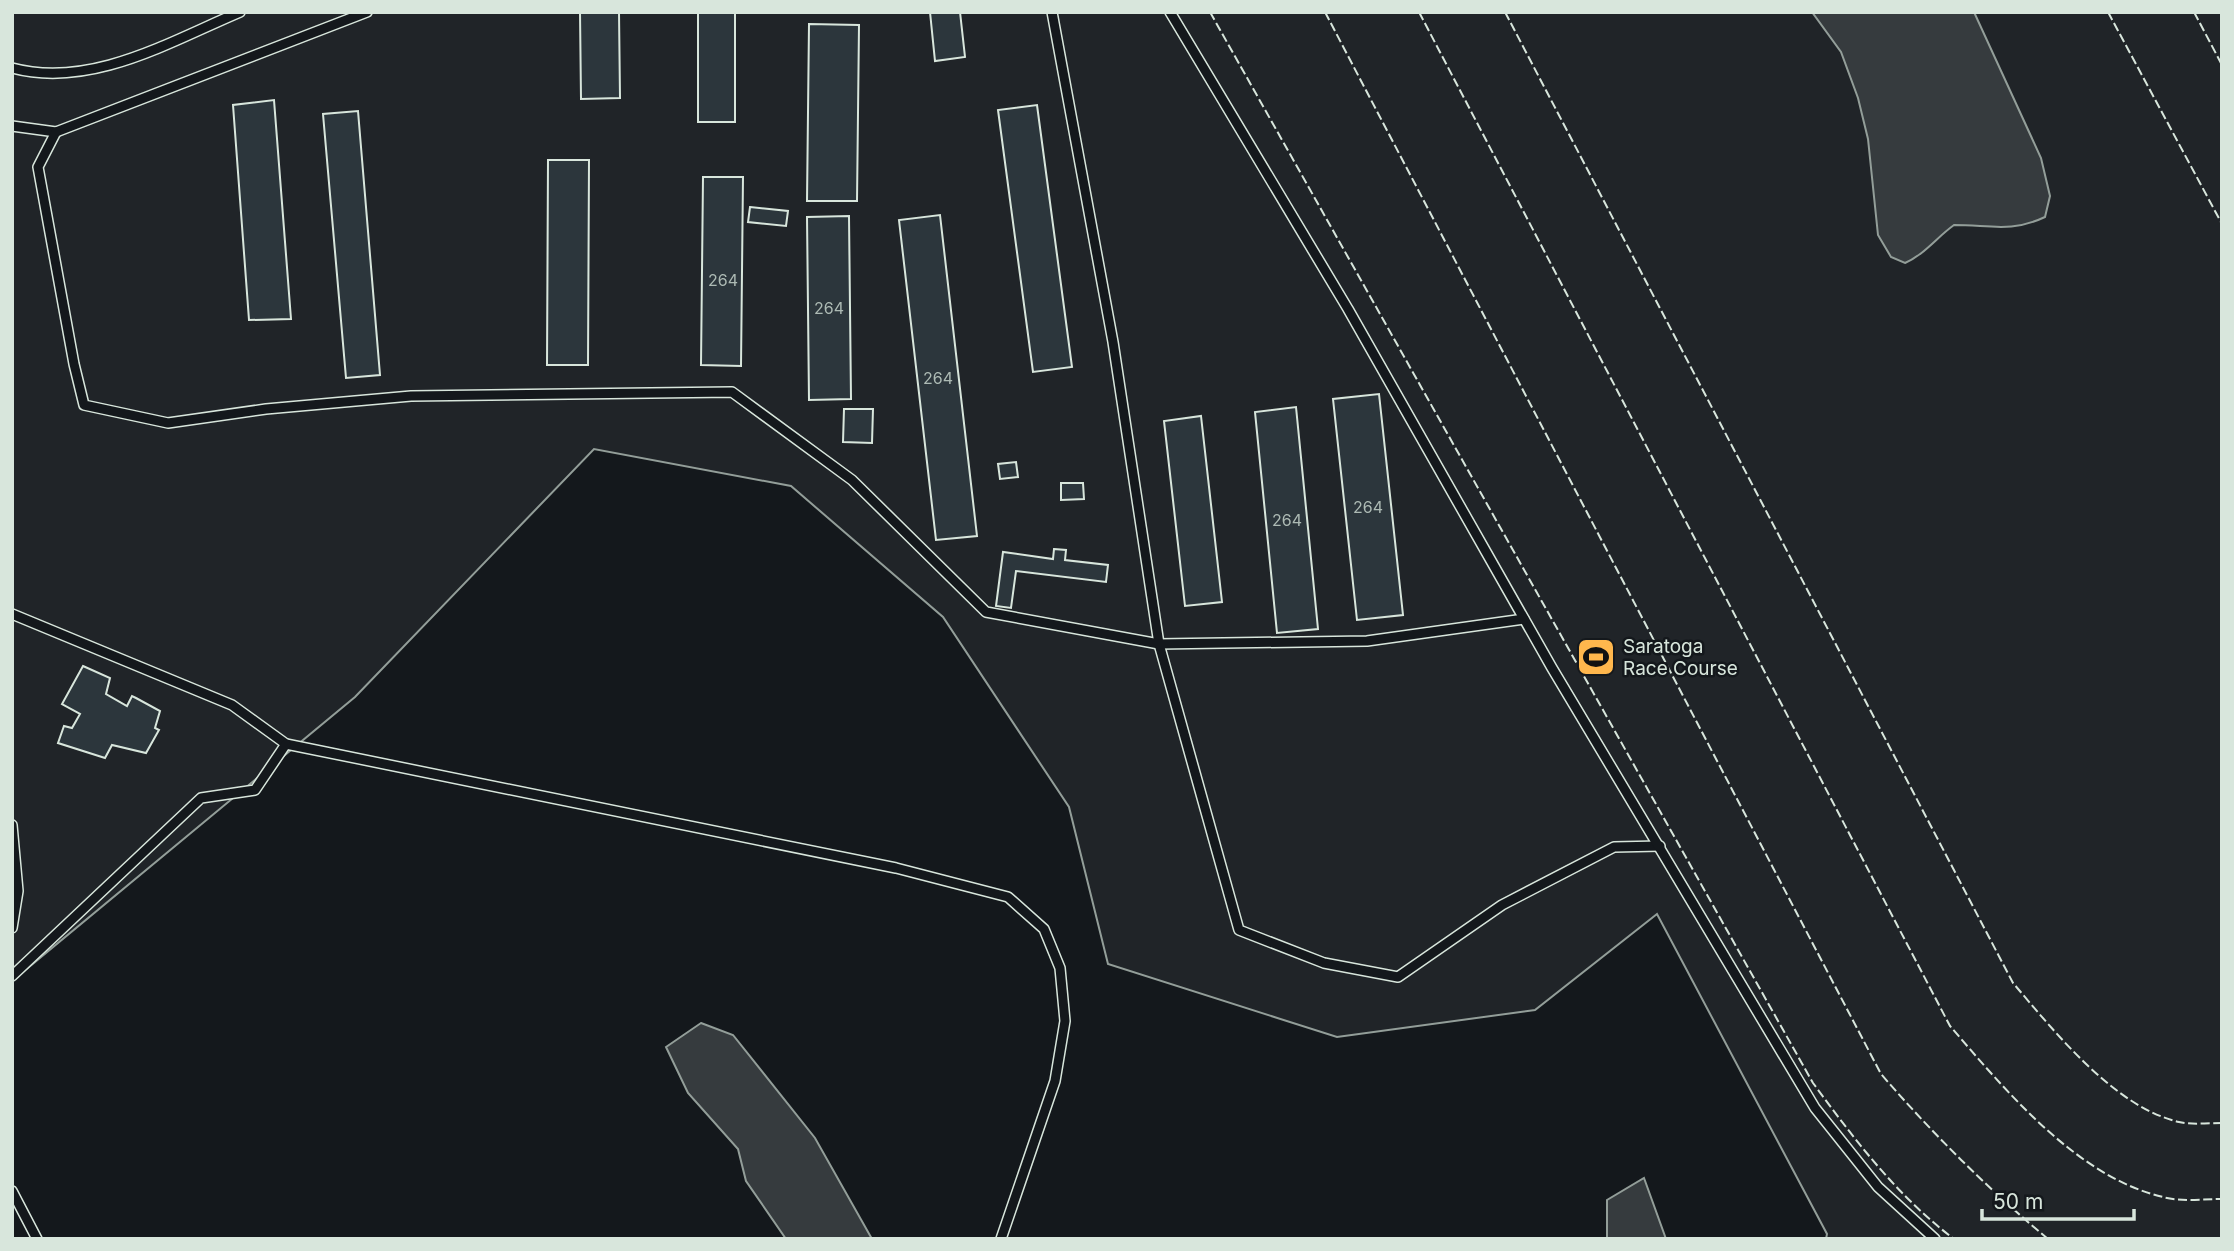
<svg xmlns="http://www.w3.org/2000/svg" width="2234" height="1251" font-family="Inter,sans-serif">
  <rect width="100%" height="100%" fill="#14181c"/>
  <!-- green -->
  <path fill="#202428" stroke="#939e99" stroke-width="2" d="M12,12H2222V1239H1826L1827,1234L1657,914L1535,1010L1337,1037L1108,964L1069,807L943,617L791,486L594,449L355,697L12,981Z"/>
  <!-- water -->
  <g fill="#363b3e" stroke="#939e99" stroke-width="2">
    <path d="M1812,12H1974L2041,158L2050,196L2045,217C2011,233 1990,225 1954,225C1936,238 1925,254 1905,263L1891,257L1878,235L1868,139L1858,98L1841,52Z"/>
    <path d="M701,1023L733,1035L815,1138L872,1239H786L746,1181L738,1149L688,1093L666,1047Z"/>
    <path d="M1644,1178L1666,1239H1607V1200Z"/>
  </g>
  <!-- building -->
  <g fill="#2c363c" stroke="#d8e6dc" stroke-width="2">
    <path d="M580,12H619L620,98L581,99Z"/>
    <rect x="698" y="12" width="37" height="110"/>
    <path d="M930,12H960L965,57L935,61Z"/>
    <path d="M809,24L859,25L857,201H807Z"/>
    <path d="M274,100L291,319L249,320L233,105Z"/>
    <path d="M1037,105L1072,367L1033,372L998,110Z"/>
    <path d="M358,111L380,375L346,378L323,114Z"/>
    <path d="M548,160H589L588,365H547Z"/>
    <path d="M703,177H743L741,366L701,365Z"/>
    <path d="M750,207L788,211L786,226L748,222Z"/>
    <path d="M940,215L977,536L936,540L899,220Z"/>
    <path d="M849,216L851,399L809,400L807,217Z"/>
    <path d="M1379,394L1403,615L1357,620L1333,399Z"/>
    <path d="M1296,407L1318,629L1277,633L1255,412Z"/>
    <path d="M844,409H873L872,443L843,442Z"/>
    <path d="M1201,416L1222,602L1185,606L1164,421Z"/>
    <path d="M1016,462L1018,477L1000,479L998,464Z"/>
    <path d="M1061,483H1083L1084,499L1061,500Z"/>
    <path d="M1054,549L1066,550L1065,560L1108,565L1106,582L1016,571L1011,608L996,606L1003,552L1053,559Z"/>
    <path d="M83,666L110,678L106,694L127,706L132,696L136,698L160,711L155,728L159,730L146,753L112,745L105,758L58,743L64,726L72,728L80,714L62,704Z"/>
  </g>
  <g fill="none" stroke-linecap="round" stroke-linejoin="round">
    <defs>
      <g id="service">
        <path d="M1052,12L1113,342L1159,644L1239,930L1324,963L1398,977L1502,905L1614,847L1660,846"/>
        <path d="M1170,12L1348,309L1552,668L1815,1108L1878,1187L1935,1239"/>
        <path d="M12,68C91,89 169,42 240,12"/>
        <path d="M12,126L56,132L367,12"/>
        <path d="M56,132L38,167L74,364L84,405L168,423L266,409L411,396L732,392L852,480L986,612L1159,644L1367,641L1524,619"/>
        <path d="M12,614L232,705L286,744L896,868L1008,897L1044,929L1060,968L1065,1021L1055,1081L1001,1239"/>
        <path d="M12,825L18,891L12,928"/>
        <path d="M12,976L201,798L255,790L286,744"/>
        <path d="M12,1191L37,1239"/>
      </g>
    </defs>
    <!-- service casing -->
    <use href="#service" stroke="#d8e6dc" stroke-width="12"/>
    <!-- service -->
    <use href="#service" stroke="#14181c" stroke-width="9"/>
    <!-- fence -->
    <g stroke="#d8e6dc" stroke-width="2" stroke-dasharray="9 3.5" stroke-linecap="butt">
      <path d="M1210,12L1813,1083C1855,1140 1897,1196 1954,1239"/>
      <path d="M1325,12L1881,1074C1933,1134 1987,1188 2048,1239"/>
      <path d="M1419,12L1950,1026C2006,1091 2077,1177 2163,1197C2181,1202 2203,1199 2222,1199"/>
      <path d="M1505,12L2013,983C2055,1032 2114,1107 2179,1122C2192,1125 2208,1123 2222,1123"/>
      <path d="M2108,12L2222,224"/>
      <path d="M2194,12L2222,65"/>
    </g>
  </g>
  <!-- icons -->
  <defs>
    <symbol id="stadium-square" viewBox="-11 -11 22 22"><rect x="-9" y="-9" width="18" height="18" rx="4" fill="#ffb74d" stroke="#14181c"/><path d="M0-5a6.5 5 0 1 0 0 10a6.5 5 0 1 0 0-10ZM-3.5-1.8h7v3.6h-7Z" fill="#111"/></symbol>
  </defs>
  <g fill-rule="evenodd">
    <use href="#stadium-square" x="1574" y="635" width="44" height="44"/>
  </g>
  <g text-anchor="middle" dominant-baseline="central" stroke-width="5" stroke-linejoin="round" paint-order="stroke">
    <!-- number labels -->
    <g font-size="16" fill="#adbab4">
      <text x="723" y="280">264</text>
      <text x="829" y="308">264</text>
      <text x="938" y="378">264</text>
      <text x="1368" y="507">264</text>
      <text x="1287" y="520">264</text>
    </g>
    <!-- poi labels -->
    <g font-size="19" fill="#d8e6dc" stroke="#14181c" text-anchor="start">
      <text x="1623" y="646">Saratoga<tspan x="1623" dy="22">Race Course</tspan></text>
    </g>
  </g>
  <!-- border -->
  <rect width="2234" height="1251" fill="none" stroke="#d8e6dc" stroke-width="28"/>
  <!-- scale -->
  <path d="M1982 1209v10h152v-10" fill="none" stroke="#d8e6dc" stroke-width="3.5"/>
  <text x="1993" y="1209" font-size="21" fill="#d8e6dc" stroke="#14181c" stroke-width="5" paint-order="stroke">50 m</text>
</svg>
